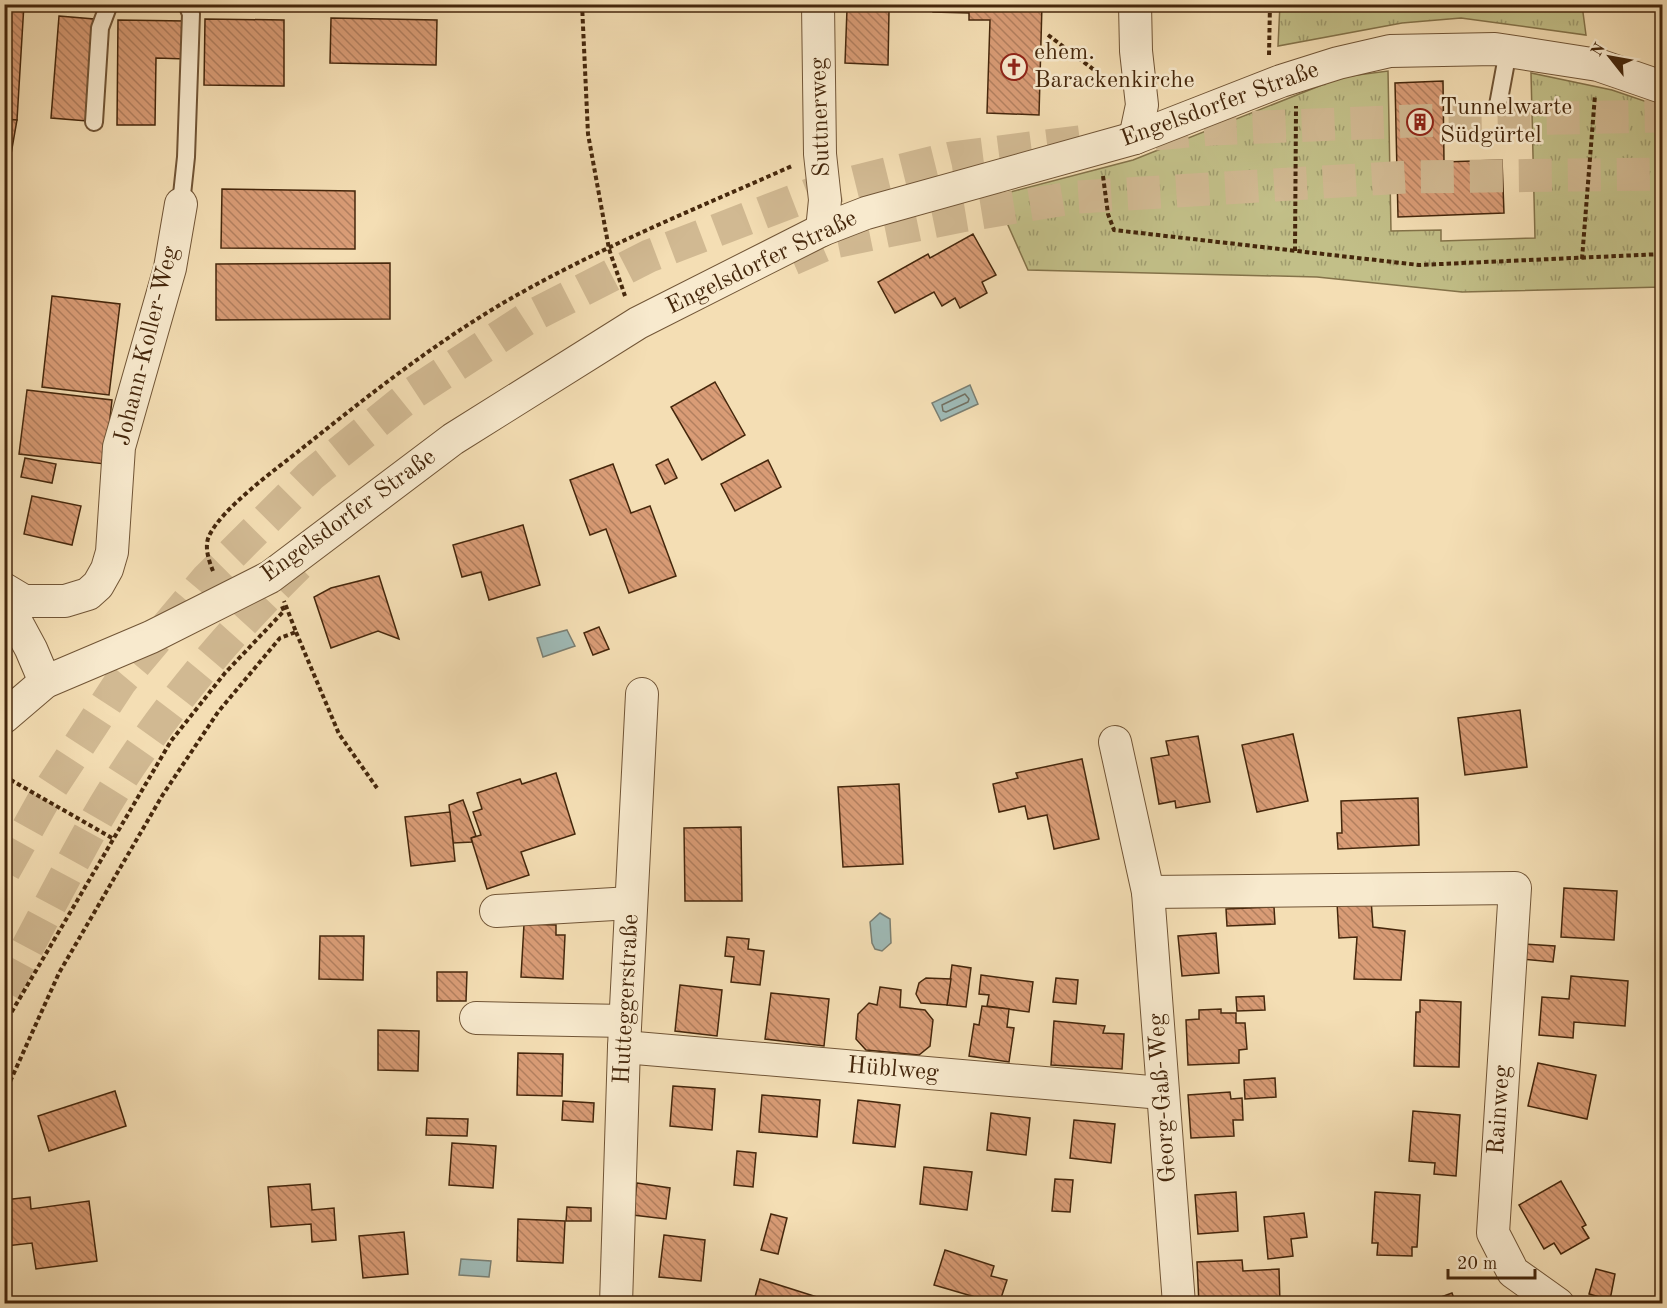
<svg xmlns="http://www.w3.org/2000/svg" width="1667" height="1308" font-family="'Old Standard TT',serif">
  <defs>
    <pattern id="park-tufts" width="24" height="20" patternUnits="userSpaceOnUse" patternTransform="scale(1.5)"><rect width="24" height="20" fill="#c2bf88"/><path d="M3 7l-1-3M5 7V3M7 7l1-3M15 17l-1-3M17 17v-4M19 17l1-3" fill="none" stroke="#9f9b6e"/></pattern>
    <pattern id="building-back-hatch" width="6" height="6" patternUnits="userSpaceOnUse" patternTransform="scale(1.5)"><rect width="6" height="6" fill="#d99c76"/><path d="M-1 5l2 2M0 0l6 6M5-1l2 2" fill="none" stroke="#b27f5f"/></pattern>
  </defs>
  <rect width="100%" height="100%" fill="#f4deb4"/>
  <filter id="stains"><feTurbulence type="fractalNoise" baseFrequency=".00333" numOctaves="4"/><feColorMatrix values="0 0 0 0 .2 0 0 0 0 .09 0 0 0 0 .02 0 0 0 .5 -.17"/></filter>
  <radialGradient id="worn" r=".72"><stop offset=".6" stop-color="#630" stop-opacity="0"/><stop offset="1" stop-color="#630" stop-opacity=".3"/></radialGradient>
  <!-- park -->
  <g fill="url(#park-tufts)" stroke="#84734a" stroke-width="1.5">
    <path d="M1280,4L1582,5L1586,35L1461,18L1402,23L1278,46Z"/>
    <path d="M1388,71L1391,231L1441,230V241L1535,238L1531,73L1612,90L1662,107V287L1462,292L1317,277L1028,270L995,196L1133,160L1342,77Z"/>
  </g>
  <!-- water -->
  <g fill="#9fbab6" stroke="#7b7f72" stroke-width="1.5">
    <path d="M970,385L978,404L941,421L932,403Z"/>
    <path d="M567,630L575,646L543,657L537,638Z"/>
    <path d="M880,913L890,919L891,943L882,951L875,949L872,943L870,922Z"/>
    <path d="M461,1259L491,1261L489,1277L459,1275Z"/>
  </g>
  <g fill="none" stroke-linecap="round" stroke-linejoin="round">
    <!-- shore -->
    <path stroke="#727061" stroke-width="1.5" d="M965,394L969,399L968,402L946,412L943,411L942,405Z"/>
  </g>
  <!-- building -->
  <g fill="url(#building-back-hatch)" stroke="#45270c" stroke-width="1.5">
    <path d="M4,4H24L17,120L4,119Z"/>
    <path d="M933,4H1042L1039,115L987,113L990,20H969V13L933,12Z"/>
    <path d="M847,9L889,11L888,65L845,63Z"/>
    <path d="M59,16L94,19L87,121L51,118Z"/>
    <path d="M331,18L437,20L436,65L330,63Z"/>
    <path d="M205,19L284,20V86L204,85Z"/>
    <path d="M118,20L186,21V59L156,58L155,125H117Z"/>
    <path d="M1443,81L1444,162L1502,160L1504,213L1398,217L1395,83Z"/>
    <path d="M4,119L17,120L4,194Z"/>
    <path d="M222,189L355,191V249L221,248Z"/>
    <path d="M973,234L996,275L982,282L987,293L960,308L955,298L942,306L934,292L895,313L878,282L928,254L930,258Z"/>
    <path d="M390,263V319L216,320V264Z"/>
    <path d="M52,296L120,304L109,395L42,387Z"/>
    <path d="M715,382L745,435L702,460L671,407Z"/>
    <path d="M27,390L112,400L105,464L19,454Z"/>
    <path d="M25,458L56,464L52,483L21,477Z"/>
    <path d="M668,459L677,478L665,484L656,465Z"/>
    <path d="M768,460L781,487L735,511L721,484Z"/>
    <path d="M613,464L631,513L650,506L676,576L629,593L606,529L590,535L570,480Z"/>
    <path d="M32,496L81,506L72,545L24,534Z"/>
    <path d="M523,525L540,585L489,600L481,572L462,577L453,545Z"/>
    <path d="M379,576L399,639L378,631L331,648L314,597L331,588Z"/>
    <path d="M599,627L609,649L593,655L584,633Z"/>
    <path d="M1520,710L1527,767L1465,775L1458,718Z"/>
    <path d="M1293,734L1308,801L1257,812L1242,745Z"/>
    <path d="M1198,736L1210,802L1176,808L1175,801L1159,804L1151,758L1169,755L1166,741Z"/>
    <path d="M1082,759L1099,839L1054,849L1047,815L1028,819L1025,806L999,812L993,784L1018,778L1016,773Z"/>
    <path d="M556,773L575,834L521,852L529,875L487,889L471,838L481,835L473,812L482,809L477,793L520,779L522,784Z"/>
    <path d="M899,784L903,864L843,867L838,787Z"/>
    <path d="M1418,798L1419,845L1338,849L1337,833H1342L1341,801Z"/>
    <path d="M463,800L476,836L471,838L472,842L453,843L449,805Z"/>
    <path d="M450,812L455,861L411,866L405,817Z"/>
    <path d="M741,827L742,901H685L684,828Z"/>
    <path d="M1564,888L1617,891L1614,940L1561,937Z"/>
    <path d="M1371,899L1373,927L1405,931L1401,980L1354,979L1357,937L1339,938L1337,902Z"/>
    <path d="M1274,907L1275,924L1227,926L1226,909Z"/>
    <path d="M524,924L556,925V935H565L563,979L521,977Z"/>
    <path d="M1216,933L1219,973L1182,976L1178,936Z"/>
    <path d="M320,936H364L363,980L319,979Z"/>
    <path d="M727,937L749,939L748,949L764,951L760,985L731,982L734,957L725,956Z"/>
    <path d="M1523,944L1555,946L1553,962L1521,959Z"/>
    <path d="M952,965L971,968L966,1007L947,1005Z"/>
    <path d="M437,972H467L466,1001H437Z"/>
    <path d="M981,975L1033,982L1029,1012L987,1006L989,995L979,994Z"/>
    <path d="M1571,976L1628,981L1625,1026L1574,1022L1573,1038L1539,1035L1542,997L1569,999Z"/>
    <path d="M926,978L951,979L947,1005L921,1003L916,994L919,983Z"/>
    <path d="M1056,978L1078,980L1076,1004L1053,1002Z"/>
    <path d="M680,985L722,990L717,1036L675,1031Z"/>
    <path d="M880,987L901,990L900,1007L925,1010L933,1020L930,1046L919,1055L866,1050L856,1039L858,1014L869,1003L877,1005Z"/>
    <path d="M771,993L829,999L824,1046L765,1039Z"/>
    <path d="M1264,996L1265,1010L1237,1011L1236,997Z"/>
    <path d="M1420,1000L1461,1002L1459,1067L1414,1066L1416,1012H1420Z"/>
    <path d="M982,1006L1009,1009L1007,1027L1014,1028L1009,1062L969,1056L974,1024L979,1025Z"/>
    <path d="M1221,1009V1013H1236V1023H1245L1247,1049L1239,1050V1063L1188,1065L1186,1020L1199,1019V1010Z"/>
    <path d="M1054,1021L1105,1026L1103,1033L1124,1034L1122,1069L1051,1065Z"/>
    <path d="M378,1030L419,1031L418,1071L378,1070Z"/>
    <path d="M518,1053L563,1054L562,1096L517,1095Z"/>
    <path d="M1538,1063L1596,1075L1587,1119L1528,1106Z"/>
    <path d="M1275,1078L1276,1097L1245,1099L1244,1080Z"/>
    <path d="M673,1086L715,1089L712,1130L670,1126Z"/>
    <path d="M115,1091L126,1126L49,1151L38,1116Z"/>
    <path d="M1230,1092L1231,1099L1242,1098L1243,1120H1233L1234,1136L1191,1138L1188,1095Z"/>
    <path d="M762,1095L820,1100L817,1137L759,1132Z"/>
    <path d="M858,1100L900,1105L895,1147L853,1143Z"/>
    <path d="M563,1101L594,1103L593,1122L562,1120Z"/>
    <path d="M1413,1111L1460,1115L1456,1176L1434,1174L1435,1163L1409,1161Z"/>
    <path d="M991,1113L1030,1118L1026,1155L987,1150Z"/>
    <path d="M427,1118L468,1119L467,1136L426,1135Z"/>
    <path d="M1074,1120L1115,1124L1111,1163L1070,1158Z"/>
    <path d="M452,1143L496,1146L493,1188L449,1185Z"/>
    <path d="M737,1151L756,1153L753,1187L734,1185Z"/>
    <path d="M924,1167L972,1172L967,1210L920,1204Z"/>
    <path d="M1055,1179L1073,1180L1070,1212L1052,1211Z"/>
    <path d="M1561,1181L1586,1225L1582,1227L1589,1238L1561,1254L1554,1243L1544,1249L1519,1205Z"/>
    <path d="M637,1183L670,1188L666,1219L633,1215Z"/>
    <path d="M310,1184L312,1210L334,1208L336,1240L312,1242L311,1224L271,1227L268,1187Z"/>
    <path d="M1236,1192L1238,1231L1198,1234L1195,1195Z"/>
    <path d="M1375,1192L1420,1195L1417,1247H1412V1256L1377,1255L1378,1243H1372Z"/>
    <path d="M30,1197L31,1209L89,1201L97,1261L36,1269L32,1243L6,1246L4,1200Z"/>
    <path d="M567,1207L591,1208V1221H566Z"/>
    <path d="M1304,1213L1307,1237L1291,1239L1293,1256L1268,1259L1264,1217Z"/>
    <path d="M771,1214L787,1218L778,1254L761,1250Z"/>
    <path d="M518,1219L565,1221L563,1263L517,1261Z"/>
    <path d="M404,1232L408,1274L363,1278L359,1236Z"/>
    <path d="M664,1235L705,1240L701,1281L659,1277Z"/>
    <path d="M945,1250L994,1266L991,1276L1007,1280L999,1304L934,1285Z"/>
    <path d="M1242,1260L1243,1271L1279,1269L1280,1304H1199L1197,1262Z"/>
    <path d="M1596,1269L1615,1274L1610,1300L1589,1294Z"/>
    <path d="M760,1279L817,1297L815,1304H753Z"/>
    <path d="M1452,1293L1456,1304H1422Z"/>
  </g>
  <g fill="none" stroke-linecap="round" stroke-linejoin="round">
    <!-- primary-tunnel -->
    <g stroke="#d1b992" stroke-width="33" stroke-dasharray="33 16" stroke-linecap="butt">
      <path d="M1155,134L1212,129L1413,121L1662,116"/>
      <path d="M792,259L829,243L961,216L1077,197L1407,177L1662,174"/>
      <path d="M4,871L47,794L121,681L207,579L310,476L413,393L528,318L649,256L822,190L951,158L1094,140"/>
      <path d="M4,991C35,934 64,877 95,822C149,727 221,641 298,565"/>
    </g>
    <defs>
      <g id="service">
        <path d="M1498,105L1508,51"/>
        <path d="M94,122L100,28L109,4"/>
        <path d="M181,204L186,157L191,14L187,4"/>
      </g>
      <g id="minor">
        <path d="M818,4L820,154L825,200L822,230"/>
        <path d="M1135,138L1142,105L1136,51L1135,4"/>
        <path d="M4,589L24,601H65L88,594L98,585L107,569L112,552L119,447L170,268L181,204"/>
        <path d="M4,599L31,649L45,682"/>
        <path d="M4,717L45,682L151,637L270,577L453,439L638,323L822,230L866,213L1135,138L1281,81L1338,63L1390,51L1495,49L1598,65L1662,87"/>
        <path d="M1115,742L1148,892L1179,1304"/>
        <path d="M1148,892L1515,888L1493,1233L1513,1272L1558,1304"/>
        <path d="M496,911L631,903"/>
        <path d="M476,1018L625,1021"/>
        <path d="M624,1047L1162,1093"/>
        <path d="M616,1304L624,1047L642,694"/>
      </g>
    </defs>
    <!-- service casing -->
    <use href="#service" stroke="#715536" stroke-width="20"/>
    <!-- minor casing -->
    <use href="#minor" stroke="#715536" stroke-width="34"/>
    <!-- path -->
    <g stroke="#45270c" stroke-width="4" stroke-dasharray="4.5 3" stroke-linecap="butt">
      <path d="M582,4L588,134L609,249L625,296"/>
      <path d="M1048,35L1110,82"/>
      <path d="M1269,55L1270,4"/>
      <path d="M1103,176L1108,214L1114,230L1419,265L1662,254"/>
      <path d="M1295,251L1296,106"/>
      <path d="M1582,259L1595,95"/>
      <path d="M213,571C209,561 204,547 209,536C222,508 275,470 300,450C364,399 428,348 498,306C591,251 693,210 792,166"/>
      <path d="M296,632L339,734L377,788"/>
      <path d="M4,776L112,838"/>
      <path d="M4,1025L171,741L225,673L284,611L281,604"/>
      <path d="M4,1095L59,973L162,796L218,712L280,638L296,632L284,601"/>
    </g>
    <!-- service -->
    <use href="#service" stroke="#f8eace" stroke-width="16"/>
    <!-- minor -->
    <use href="#minor" stroke="#f8eace" stroke-width="32"/>
  </g>
  <!-- icons -->
  <defs>
    <symbol id="church-ring" viewBox="-11 -11 22 22"><circle r="9.5" fill="#f8eace" stroke="#8f2418" stroke-width="1.5"/><path d="M-1.2-6h2.4v3.5h3.3v2.4h-3.3V6h-2.4V-.1h-3.3v-2.4h3.3Z" fill="#8f2418"/></symbol>
    <symbol id="building-ring" viewBox="-11 -11 22 22"><circle r="9.5" fill="#f8eace" stroke="#8f2418" stroke-width="1.5"/><path d="M-4-6H4V6H1V3H-1V6H-4ZM-2.5-4.3h1.7v1.8h-1.7ZM.8-4.3h1.7v1.8H.8ZM-2.5-1h1.7V.8h-1.7ZM.8-1h1.7V.8H.8Z" fill="#8f2418"/></symbol>
  </defs>
  <g fill-rule="evenodd">
    <use href="#church-ring" x="999" y="52" width="30" height="30"/>
    <use href="#building-ring" x="1405" y="107" width="30" height="30"/>
  </g>
  <g text-anchor="middle" dominant-baseline="central" stroke-width="5" stroke-linejoin="round" paint-order="stroke">
    <!-- poi labels -->
    <g font-size="24" fill="#45270c" stroke="#f8eace" text-anchor="start">
      <text x="1034" y="53">ehem.<tspan x="1034" dy="28">Barackenkirche</tspan></text>
      <text x="1440" y="108">Tunnelwarte<tspan x="1440" dy="28">Südgürtel</tspan></text>
    </g>
    <!-- street labels -->
    <g font-size="24" fill="#45270c" stroke="#f8eace">
      <text transform="translate(1220 105) rotate(-20)">Engelsdorfer Straße</text>
      <text transform="translate(821 117) rotate(-92)">Suttnerweg</text>
      <text transform="translate(762 263) rotate(-26)">Engelsdorfer Straße</text>
      <text transform="translate(147 346) rotate(-76)">Johann-Koller-Weg</text>
      <text transform="translate(349 516) rotate(-36)">Engelsdorfer Straße</text>
      <text transform="translate(627 999) rotate(-87)">Hutteggerstraße</text>
      <text transform="translate(893 1070) rotate(5)">Hüblweg</text>
      <text transform="translate(1163 1098) rotate(-94)">Georg-Gaß-Weg</text>
      <text transform="translate(1500 1110) rotate(-86)">Rainweg</text>
    </g>
  </g>
  <!-- margin -->
  <rect width="1667" height="1308" fill="none" stroke="#f4deb4" stroke-width="24"/>
  <rect x="6" y="6" width="1655" height="1296" fill="none" stroke="#45270c" stroke-width="3"/>
  <rect x="12" y="12" width="1643" height="1284" fill="none" stroke="#45270c" stroke-width="1.5"/>
  <!-- north arrow -->
  <g transform="translate(1610 57) rotate(301)" stroke="#f8eace" stroke-width="4.5" paint-order="stroke">
  <path d="M0-4.5L10 22L0 15L-10 22Z" fill="#45270c"/>
  <text y="-9" font-size="16" font-weight="bold" text-anchor="middle" fill="#45270c">N</text>
  </g>
  <!-- scale -->
  <path d="M1448 1269v9h87v-9" fill="none" stroke="#45270c" stroke-width="3"/>
  <text x="1457" y="1269" font-size="18" fill="#45270c" stroke="#f8eace" stroke-width="4.5" paint-order="stroke">20 m</text>
  <rect width="100%" height="100%" filter="url(#stains)"/>
  <rect width="100%" height="100%" fill="url(#worn)"/>
</svg>
